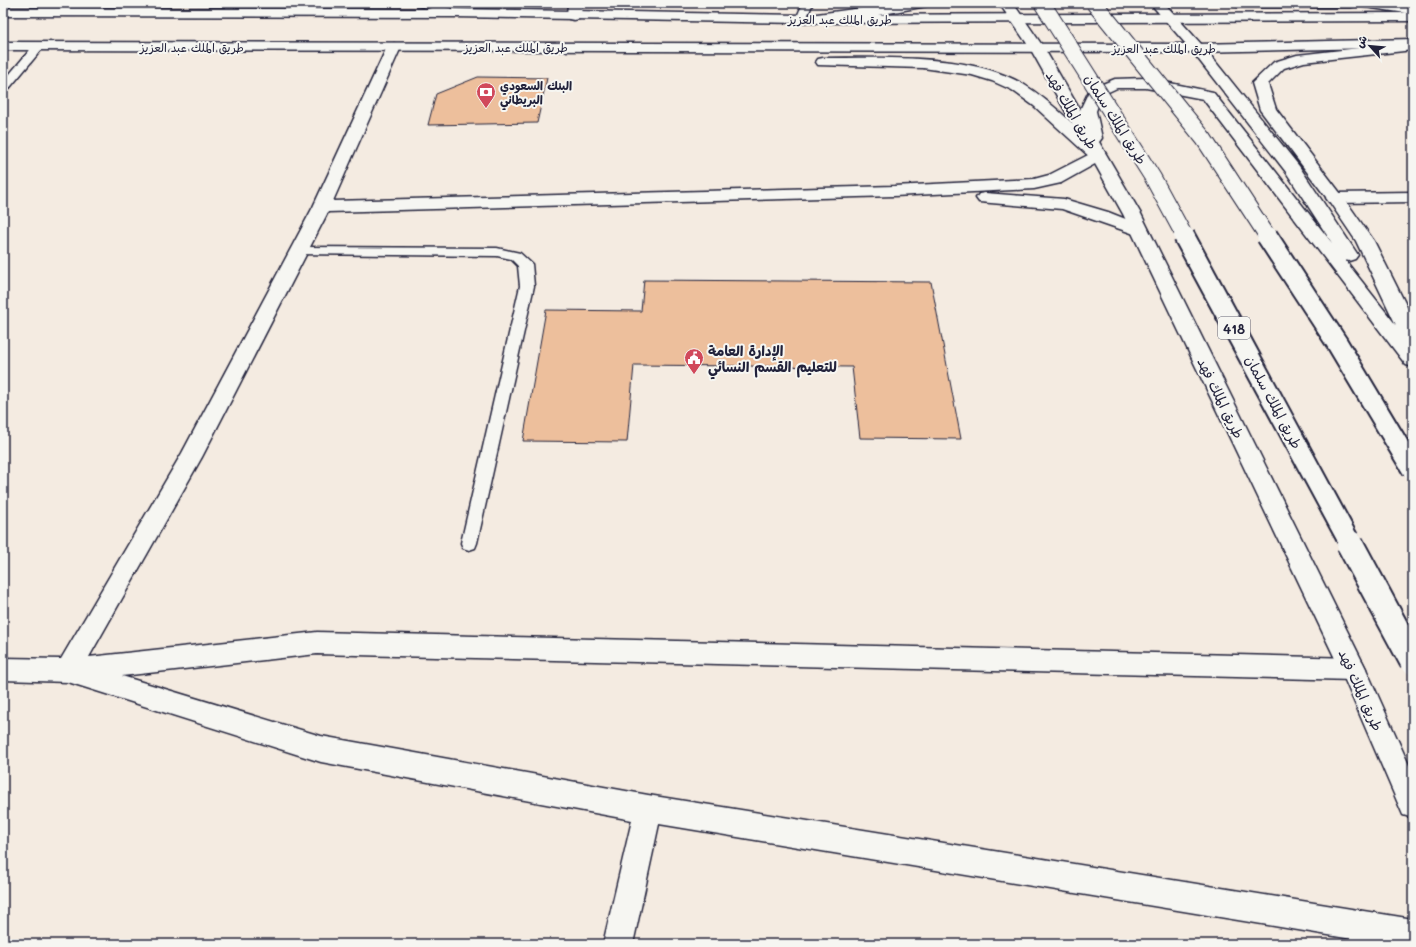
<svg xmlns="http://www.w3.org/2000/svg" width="1416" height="947" font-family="Mali,'Playpen Sans Arabic',sans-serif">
  <rect width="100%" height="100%" fill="#f4ebe1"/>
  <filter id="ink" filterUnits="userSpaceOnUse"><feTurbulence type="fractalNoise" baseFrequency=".025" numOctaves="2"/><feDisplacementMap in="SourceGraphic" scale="8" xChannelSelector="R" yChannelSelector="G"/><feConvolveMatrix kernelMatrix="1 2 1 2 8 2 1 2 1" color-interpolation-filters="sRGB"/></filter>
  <g filter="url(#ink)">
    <!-- building -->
    <g fill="#edbf9c" stroke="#22223b">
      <path d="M478,77L547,78L537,123L428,125L436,94Z"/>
      <path d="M644,280L931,282L961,439L860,438L852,367L634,365L627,442L523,441L546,310L641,311Z"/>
    </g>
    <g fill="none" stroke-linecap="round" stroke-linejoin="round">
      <defs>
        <g id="lane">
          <path d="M416,3H432L460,11L461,13L456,16L417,5Z"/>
          <path d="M803,3H813L806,19L801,22L796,19Z"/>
          <path d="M38,44L43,47L42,49L7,91L3,92V82L34,45Z"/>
          <path d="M298,247L497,248L520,253L532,264L534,286L477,543L475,548L469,550L463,548L461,543L520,286L518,266L511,259L497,256L293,254L291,251L293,248Z"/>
        </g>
        <g id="street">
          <path d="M568,3H582L581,16L579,19L574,20L569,19L567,16Z"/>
          <path d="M394,43L399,44L401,47L333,201L894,186L1034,179L1049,175L1092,153L1098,151L1104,153L1106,156L1104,159L1061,183L1034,189L894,196L328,212L202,457L89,657L317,632L1353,658L1362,661L1366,669L1362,677L1353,680L317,654L122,676L321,736L648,795L1413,919V944H1382L659,824L633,944H603L632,820L321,762L68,682L3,680V658L61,659L182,453L313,207L387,47L389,44Z"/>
          <path d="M1413,192V202L1335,203L1329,202L1326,198L1329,194L1335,193Z"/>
          <path d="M985,193L1064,199L1108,212L1146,227L1149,231L1146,235L1140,236L1062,209L979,202L976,198L979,194Z"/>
        </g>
        <g id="primary">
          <path d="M899,3H928L926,6L921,7L878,15L817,22L812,21L810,18L812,15L817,14Z"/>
          <path d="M999,3H1013L1044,48L1080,110L1090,89L1115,79L1146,78L1213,92L1332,243L1286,172L1192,51L1150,3H1164L1202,45L1299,166L1358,255L1355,259L1349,261L1345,260L1396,325L1356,241L1329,201L1260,110L1252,83L1274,62L1297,55L1413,42V50L1304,62L1284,68L1268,84L1276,109L1341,194L1374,241L1413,319V367L1406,365L1203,99L1146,88H1117L1102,95L1096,111L1102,138L1099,142L1141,214L1366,669L1413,774V818L1403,815L1341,671L1123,214L1030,48Z"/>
          <path d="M1232,3H1358L1356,6L1351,7H1239L1234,6Z"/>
          <path d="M1358,3H1393L1413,6V14L1365,7L1360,6Z"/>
        </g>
        <g id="highway">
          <path d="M3,8L456,9L801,15L1413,13V21L801,23L456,17L3,16Z"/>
          <path d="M1413,39V47L1197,52L3,50V42L1197,44Z"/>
          <path d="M823,58C884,58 970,53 1023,84C1041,95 1056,108 1071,122C1083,133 1097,143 1106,156L1104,159L1098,161L1092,159L1034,106L1012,90L992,81L972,75L923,68L818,65L816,62L818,59Z"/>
        </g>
      </defs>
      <!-- lane casing -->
      <use href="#lane" stroke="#22223b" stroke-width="3"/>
      <!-- street casing -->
      <use href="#street" stroke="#22223b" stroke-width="3"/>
      <!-- primary casing -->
      <use href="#primary" stroke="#22223b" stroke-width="3"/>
      <!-- highway casing -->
      <use href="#highway" stroke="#22223b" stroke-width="3"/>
      <!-- lane -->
      <use href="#lane" fill="#f6f6f2" fill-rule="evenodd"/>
      <!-- street -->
      <use href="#street" fill="#f6f6f2" fill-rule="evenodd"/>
      <!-- primary -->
      <use href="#primary" fill="#f6f6f2" fill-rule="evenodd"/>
      <!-- highway -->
      <use href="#highway" fill="#f6f6f2" fill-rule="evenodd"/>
      <defs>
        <g id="highway-bridge-far2">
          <path d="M1042,3L1153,178L1185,237"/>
          <path d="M1094,3L1204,139L1268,237"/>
        </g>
        <g id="highway-bridge-far1">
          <path d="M1184,236L1351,545"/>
          <path d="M1267,236L1337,343L1413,470"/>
        </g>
        <path id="highway-bridge" d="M1350,544L1413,661"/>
      </defs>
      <!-- highway-bridge-far2 casing -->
      <use href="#highway-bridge-far2" stroke="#22223b" stroke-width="18" stroke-linecap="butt"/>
      <!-- highway-bridge-far1 casing -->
      <use href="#highway-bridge-far1" stroke="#22223b" stroke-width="24" stroke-linecap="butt"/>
      <!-- highway-bridge casing -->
      <use href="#highway-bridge" stroke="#22223b" stroke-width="30" stroke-linecap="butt"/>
      <!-- highway-bridge-far2 -->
      <use href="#highway-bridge-far2" stroke="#f6f6f2" stroke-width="16"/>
      <!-- highway-bridge-far1 -->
      <use href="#highway-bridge-far1" stroke="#f6f6f2" stroke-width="20"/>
      <!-- highway-bridge -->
      <use href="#highway-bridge" stroke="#f6f6f2" stroke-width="26"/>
    </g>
  </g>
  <!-- icons -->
  <defs>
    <symbol id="bank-pin" viewBox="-11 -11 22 30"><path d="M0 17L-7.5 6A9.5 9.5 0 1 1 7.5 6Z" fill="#d1495b" stroke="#f6f6f2"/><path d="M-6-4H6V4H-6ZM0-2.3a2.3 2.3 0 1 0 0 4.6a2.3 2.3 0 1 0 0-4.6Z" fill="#fff"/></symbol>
    <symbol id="civic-pin" viewBox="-11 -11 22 30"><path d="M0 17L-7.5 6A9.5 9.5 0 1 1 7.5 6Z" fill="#d1495b" stroke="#f6f6f2"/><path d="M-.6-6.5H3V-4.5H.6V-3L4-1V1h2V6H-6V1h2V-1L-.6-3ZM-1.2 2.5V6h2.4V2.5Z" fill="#fff"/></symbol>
  </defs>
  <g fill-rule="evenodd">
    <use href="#bank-pin" x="475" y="81" width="22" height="30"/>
    <use href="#civic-pin" x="683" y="347" width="22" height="30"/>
  </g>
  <g text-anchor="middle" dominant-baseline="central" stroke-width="4" stroke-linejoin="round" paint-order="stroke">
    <!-- far-street labels -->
    <g font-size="12" fill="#22223b" stroke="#f6f6f2">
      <text x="840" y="19">طريق الملك عبد العزيز</text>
      <text x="192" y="47">طريق الملك عبد العزيز</text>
      <text x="516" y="47">طريق الملك عبد العزيز</text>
      <text x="1164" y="48">طريق الملك عبد العزيز</text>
    </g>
    <!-- far-poi labels -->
    <g font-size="12" font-weight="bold" fill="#22223b" stroke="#f6f6f2" text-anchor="start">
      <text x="500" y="85">البنك السعودي<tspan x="500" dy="14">البريطاني</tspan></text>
    </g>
    <!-- shield labels -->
    <rect fill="#f6f6f2" stroke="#626272" stroke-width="1" x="1218" y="317" width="32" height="22" rx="3"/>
    <g font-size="13" font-weight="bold" fill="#22223b">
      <text x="1234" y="328">418</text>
    </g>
    <!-- street labels -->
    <g font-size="14" fill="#22223b" stroke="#f6f6f2">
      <text transform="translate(1072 110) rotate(60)">طريق الملك فهد</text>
      <text transform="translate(1116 119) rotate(58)">طريق الملك سلمان</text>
      <text transform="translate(1221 398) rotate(64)">طريق الملك فهد</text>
      <text transform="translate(1274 402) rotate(62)">طريق الملك سلمان</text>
      <text transform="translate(1361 690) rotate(66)">طريق الملك فهد</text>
    </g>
    <!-- poi labels -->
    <g font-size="14" font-weight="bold" fill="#22223b" stroke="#f6f6f2" text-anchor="start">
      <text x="708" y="350">الإدارة العامة<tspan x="708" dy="16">للتعليم القسم النسائي</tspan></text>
    </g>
  </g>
  <!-- margin -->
  <rect width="1416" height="947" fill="none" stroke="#f6f6f2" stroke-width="16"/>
  <rect x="8" y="8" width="1400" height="931" fill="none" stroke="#22223b" stroke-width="1.5" filter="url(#ink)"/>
  <!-- north arrow -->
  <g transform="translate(1370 46) rotate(297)" stroke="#f6f6f2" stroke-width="3" paint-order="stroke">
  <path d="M0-3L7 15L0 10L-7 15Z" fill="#22223b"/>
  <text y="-6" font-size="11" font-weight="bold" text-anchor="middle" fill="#22223b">ش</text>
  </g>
</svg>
